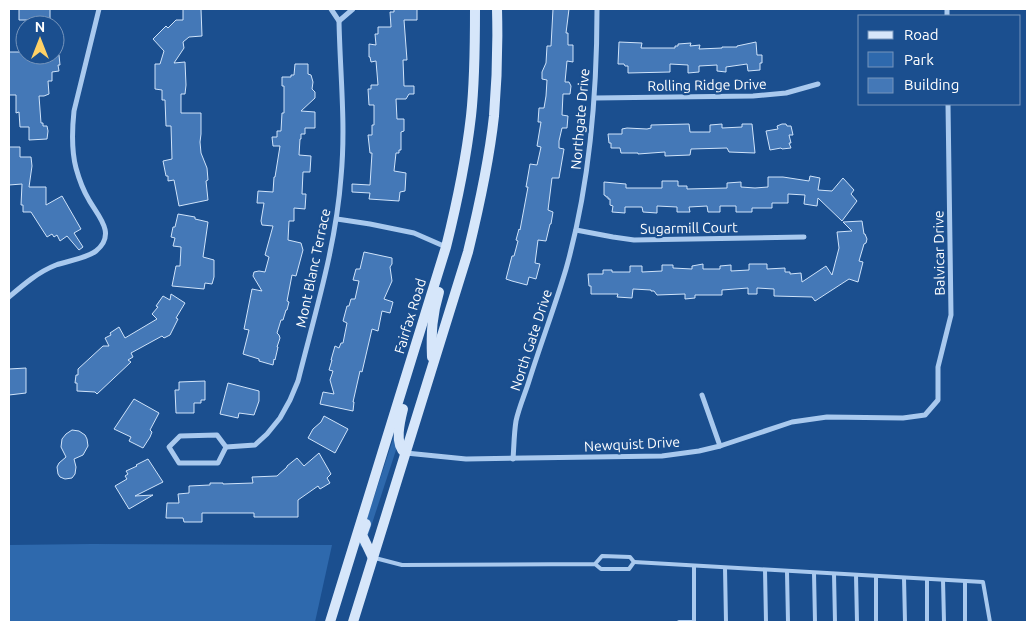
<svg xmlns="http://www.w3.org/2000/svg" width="1036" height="631" font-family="Ubuntu,sans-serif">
  <rect width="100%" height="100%" fill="#1b4f8f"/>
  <!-- green -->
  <g fill="#2e69ad">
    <path d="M397,427V447L365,545L362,547L360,546L359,543Z"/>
    <path d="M92,544L332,545L315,622H9V545Z"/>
  </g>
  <!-- building -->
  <g fill="#4478b7" stroke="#cfe3fa">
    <path d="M19,9H50V25H31V20H19Z"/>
    <path d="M183,9H201L202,36L189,37L183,42L184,48L174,63L185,62L186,85L185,94H181V113H201V134L200,142L201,153L207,168L208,180L206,181L208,200L179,206L174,180L168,181V176H166L163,161L172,159L171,126H166L165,100H162V90L155,89V64H160L164,51L153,39L166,26L168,28L176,20H183Z"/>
    <path d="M394,9H417V20H404L407,60H403L404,86H414V94H409L406,99H396L397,119H404V131L401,132V150H399V153H396L394,171L406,173L405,191L400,192L399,201L369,199L370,193L352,192V184L370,185L372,153H370L368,135H372V125H374V105H369L368,89H371V85H378L376,61L371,62L370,57H369V44L376,45L375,34H378V27H391L390,12H394Z"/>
    <path d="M553,9H569L566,33H568V45H573V62L567,61L565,82H569L571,86L570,94H563L562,115L568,116L567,128H562L559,141V148L564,149L559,178H552L548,210L553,212L551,224H550L546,241L538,240L535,263L540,264L536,279L529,277L527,285L512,281L506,279L512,256H514L518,241L516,240L519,229L520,230L528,187H526L530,164L537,165L541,147L537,146L541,122H538L539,108H544L546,96L547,80L542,79V72L546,63L547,46H551Z"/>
    <path d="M619,42L642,43L641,48H675V46H678V44L691,43L690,46L700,45L699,49L722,48V47H737V46L756,42L757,55H762V63H760V70L748,71L747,64L726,67V72L717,71V65L699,66V72L688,73V65L670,64V72L628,73V66H625L624,64H618Z"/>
    <path d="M9,52H25V55H59L60,65H58L59,71L52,72V81H48L49,94L44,96H39L41,123H43V126H47L48,131L47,139L29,140V127H20L19,112L16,113V95H9Z"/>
    <path d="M295,64H308V74L311,75L313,82L312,89L315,92V98L301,111L315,112V128H305V134H301V139H300L299,155L311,156L310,172H303L302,194H306L305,209L294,208V221H289L288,240L301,243L303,250L296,276L292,275L287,301L289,302L287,310H286L283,320H281L277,333L279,335L280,338L277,347H278L275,360L274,359L273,365L259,361V359L243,354L249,330L244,329L252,289L262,291L253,276L254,272L259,271L265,272L269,257L265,255L273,226L262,225L261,221L264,203H257L258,191L273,192L274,177H275L280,146H273L272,137H277V131H281L282,113H284V86H282V77H291V75H294Z"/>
    <path d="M689,124L690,132H710V125L722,124V128L742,127V124H752L755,153L729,152L727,148L691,149L690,155L665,156V152L638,154V153H621L620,148H611V143H609L608,134H622V129L627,128L647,129L651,128V125Z"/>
    <path d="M782,124H786L787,126H791L793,135H789L791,143H789L791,148L782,149L781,148L770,150L766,131L778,129L777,126Z"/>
    <path d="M9,147H20V157H31L32,166L29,187H46V205L62,196L81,229L74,233L83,247L79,250L67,236L60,241L57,235L54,237L52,234L47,237L31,212H23V205H21L22,184L9,185Z"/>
    <path d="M810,176L820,178L818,190L832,191L843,178L854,190L851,194L857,201L842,221L818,198L817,206L804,204L805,195L788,194V203H772V208H752V212H736V206H720V212H708L707,206L689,207L690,212H677V207L657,206V213L643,212L642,207H625V213L612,212L613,206L610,205V199H608V197H606V196L604,195V182L626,184V188H662V181H678V186H687V189L727,188V183L741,182V187L755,188L768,187V177H783L809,181Z"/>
    <path d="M178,214L195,217V219L208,222L203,257L214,260V277L212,284L205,283L204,289L172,286L176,266H180L181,247L173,246L175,238L171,237L173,227H175Z"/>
    <path d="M862,221L864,234H865L867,239L866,243L864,244L859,261L863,262L858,282L849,279L815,301L812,297L774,296V289L757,288V294H748V288L722,290V295H695V298L685,299V294L657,295L654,291H651V290L633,289L632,298L617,297L618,294H591V286H589L588,274H603V270H612V272H630V266H642V272L662,271V265H673V268L692,269V266L703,264V269H720V266L731,265V271L749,270V264H767V269L785,268V272H790V274L801,273L802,282L826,266L832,275L839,248L837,232L852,231L843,222Z"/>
    <path d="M364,252L392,258V264L390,267L392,281L384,299L393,302L390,313L382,311L378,331L372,329L362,372L360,371L353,402H354L353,411L320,404L323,392L334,394L330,380L333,371L329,370L332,360H331L335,346L339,348L341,343H343L347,323L343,321L347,306H349L351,299H355L359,281L353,280L356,269H360Z"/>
    <path d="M171,294L185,303L176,318L178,319L170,335L164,338L162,336L131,353L133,357L128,360L131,362L97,394L95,392L77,391V383H75L76,375H78V369L103,346H109L105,338L111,335L110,333L119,327L125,338L157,319L152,314L158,307L156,306L163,296L170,300Z"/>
    <path d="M26,368V393L9,395V369Z"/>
    <path d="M205,381V400H201V403H194V413H176L175,390H179V382Z"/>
    <path d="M228,383L259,391V401L254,415L239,413L238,418L220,414Z"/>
    <path d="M134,399L159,413L150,430L152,432L150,437L143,448L129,441L131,437L114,429Z"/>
    <path d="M324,416L348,429L335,453L308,438L313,429L321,422Z"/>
    <path d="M72,430L79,431L85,435L87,439L88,446L83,455L74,459L76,467L75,474L72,478L65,479L60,477L58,474L57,467L59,463L66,457L61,447L62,439L66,434Z"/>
    <path d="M319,453L331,474L327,478L330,483L320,489L318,486L298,500V517H254V513H202V522H184L183,518H166L167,503H179L178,494L189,493V486L210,485V483H223V484L253,483L252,477L277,476L287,467V466L297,458L304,466Z"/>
    <path d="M148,459L163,482L135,496L153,495L129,509L115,486L127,479L125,476L128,474L126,471L137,466L136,465Z"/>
  </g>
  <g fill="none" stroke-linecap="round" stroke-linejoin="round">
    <!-- lane -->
    <g stroke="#a9c9ee" stroke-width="4">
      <path d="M375,558L402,565L595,564L601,569H629L634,562L630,557L602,556L595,564"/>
      <path d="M634,562L983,582L990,622"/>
      <path d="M725,568L726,622"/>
      <path d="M765,570L766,622"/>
      <path d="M787,572L788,622"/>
      <path d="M814,573L815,622"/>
      <path d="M834,574L835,622"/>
      <path d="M856,575L857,622"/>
      <path d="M876,577V622"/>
      <path d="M904,578L905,622"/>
      <path d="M927,579V622"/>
      <path d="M943,580L944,622"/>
      <path d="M965,581V622"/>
      <path d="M679,622H694V566"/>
    </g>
    <!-- street -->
    <g stroke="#a9c9ee" stroke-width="5">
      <path d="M947,9V16"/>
      <path d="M339,21L353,9"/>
      <path d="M595,98L753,96L786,93L818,84"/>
      <path d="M337,219L370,224L414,233L446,247"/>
      <path d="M576,230L613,237L634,240L804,237"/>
      <path d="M9,297C23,285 38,272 56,265C67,261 88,258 96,251C117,234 98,216 89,200C83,190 79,179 76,168C71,149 72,130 74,111L99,9"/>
      <path d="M702,395L720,446"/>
      <path d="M217,435L226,447L218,463H179L169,447L180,436Z"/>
      <path d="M226,447L255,445L267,434L280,418L290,400L298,381C315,313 336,246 341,177C346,125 340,73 339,21L331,9"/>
      <path d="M406,453L466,459L662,456L699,451L720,446L792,422L827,417L903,418L925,415L938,400V367L951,315L948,104"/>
      <path d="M513,459C514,446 514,433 516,421C519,407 525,394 529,381C541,343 555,306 566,269C590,184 597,96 597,9"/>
    </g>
    <!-- secondary -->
    <g stroke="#d6e6fa" stroke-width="10">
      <path d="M432,357C431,333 432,315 439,292"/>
      <path d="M403,409C400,421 394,444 405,453"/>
      <path d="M366,524L362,535L373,558"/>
      <path d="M330,622L446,247C457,203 466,160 471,116C475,80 475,44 475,9"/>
      <path d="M353,622L468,252C479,207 489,162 494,116C497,80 498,45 497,9"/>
    </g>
  </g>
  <g text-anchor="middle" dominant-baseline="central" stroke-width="4.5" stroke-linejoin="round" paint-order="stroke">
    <!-- street labels -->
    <g font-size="14" fill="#fff" stroke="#1b4f8f">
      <text transform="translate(707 85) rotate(-1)">Rolling Ridge Drive</text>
      <text transform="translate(580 119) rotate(-85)">Northgate Drive</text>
      <text transform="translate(689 228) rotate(-1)">Sugarmill Court</text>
      <text transform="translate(939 253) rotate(-91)">Balvicar Drive</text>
      <text transform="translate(313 268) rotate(-78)">Mont Blanc Terrace</text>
      <text transform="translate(410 316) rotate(-73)">Fairfax Road</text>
      <text transform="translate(531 340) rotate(-72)">North Gate Drive</text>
      <text transform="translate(632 444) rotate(-3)">Newquist Drive</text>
    </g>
  </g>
  <!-- border -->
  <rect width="1036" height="631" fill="none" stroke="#ffffff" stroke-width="20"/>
  <!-- legend -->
  <rect x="858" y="15" width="162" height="90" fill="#1b4f8f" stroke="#7695bc"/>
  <rect x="868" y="31" width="25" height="8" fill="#d6e6fa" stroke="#7695bc"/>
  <text x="904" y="40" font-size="15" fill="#ffffff">Road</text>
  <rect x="868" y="52" width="25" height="15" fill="#2e69ad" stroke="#7695bc"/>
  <text x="904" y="65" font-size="15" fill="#ffffff">Park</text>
  <rect x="868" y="78" width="25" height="15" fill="#4478b7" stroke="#7695bc"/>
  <text x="904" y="90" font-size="15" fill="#ffffff">Building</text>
  <!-- north arrow -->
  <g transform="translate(40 40)"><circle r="24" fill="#1b4f8f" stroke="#7695bc"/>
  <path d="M0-4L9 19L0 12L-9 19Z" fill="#ffd166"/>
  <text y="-8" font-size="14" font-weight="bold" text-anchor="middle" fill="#ffffff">N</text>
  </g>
</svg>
